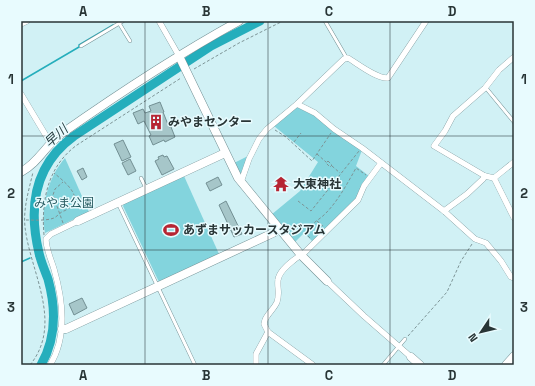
<svg xmlns="http://www.w3.org/2000/svg" width="535" height="386" font-family="'Space Grotesk','Noto Sans JP',sans-serif">
  <rect width="100%" height="100%" fill="#d1f1f5"/>
  <!-- green -->
  <g fill="#83d4dd">
    <path d="M297,107L315,115L362,150L356,166L369,176L356,199L313,242L304,233L294,243L271,215L300,191L318,162L274,126Z"/>
    <path d="M248,156L241,176L234,163Z"/>
    <path d="M65,158L89,212L45,233C40,208 48,177 65,158Z"/>
    <path d="M184,176L219,254L159,282L123,206L124,204Z"/>
  </g>
  <g fill="none" stroke-linecap="round" stroke-linejoin="round">
    <!-- stream -->
    <g stroke="#25aebc" stroke-width="1.5">
      <path d="M21,81L79,47V45L113,25"/>
      <path d="M36,256L39,254"/>
      <path d="M21,262L30,258"/>
    </g>
    <!-- river -->
    <path stroke="#25aebc" stroke-width="9" d="M41,365C56,339 56,308 48,279C45,271 41,262 39,253C28,207 34,165 74,136L211,46L260,21"/>
  </g>
  <!-- building -->
  <g fill="#a6c6c9" stroke="#728f93">
    <path d="M160,102L164,112H163L169,127H171L175,137L165,142L164,140L153,145L149,136L151,135L144,121L138,124L133,113L143,109L145,113L151,111L149,106Z"/>
    <path d="M123,140L131,157L122,161L114,144Z"/>
    <path d="M163,155L164,157L167,156L174,169L162,175L155,161L159,159L158,157Z"/>
    <path d="M130,159L136,171L128,175L122,163Z"/>
    <path d="M83,168L87,177L82,180L77,171Z"/>
    <path d="M218,177L222,185L210,191L206,183Z"/>
    <path d="M226,201L242,234L234,237L219,205Z"/>
    <path d="M82,298L87,308L74,315L69,304Z"/>
  </g>
  <g fill="none" stroke-linecap="round" stroke-linejoin="round">
    <defs>
      <g id="lane">
        <path d="M325,21L346,57"/>
        <path d="M119,23L130,41"/>
        <path d="M81,46L123,21"/>
        <path d="M486,88L514,122"/>
        <path d="M141,178L146,188"/>
        <path d="M118,203L195,365"/>
        <path d="M383,365L405,339"/>
      </g>
      <g id="street">
        <path d="M159,21L179,56"/>
        <path d="M21,24L27,21"/>
        <path d="M514,57L499,70L485,88L453,116L445,131L434,146L485,176L494,178L514,218"/>
        <path d="M21,94L51,144"/>
        <path d="M297,104L315,113L334,129L362,148L444,211L475,239L486,243L501,261L511,277L514,278"/>
        <path d="M494,178L514,162"/>
        <path d="M241,182L249,159L259,139L267,129L297,104L344,59L348,58C358,64 377,79 388,78L426,21"/>
        <path d="M444,211L467,194L483,179L485,176"/>
        <path d="M327,281L364,316L411,357"/>
        <path d="M268,332L313,365"/>
        <path d="M50,365C68,336 63,300 54,269C51,259 46,249 46,239L51,234L78,221"/>
        <path d="M256,365V354L268,332L264,324L265,320C268,313 274,309 277,302C280,294 277,287 278,280C279,270 296,258 304,253L358,200L364,186L381,163"/>
      </g>
      <g id="secondary">
        <path d="M179,56L238,178L301,255L327,281"/>
        <path d="M21,172C39,162 45,146 61,134C118,94 177,55 239,21"/>
        <path d="M78,221L225,153"/>
        <path d="M62,329H66L273,233L279,229"/>
        <path d="M411,357L420,365"/>
        <path d="M506,365L514,356"/>
      </g>
    </defs>
    <!-- lane casing -->
    <use href="#lane" stroke="#729094" stroke-width="4"/>
    <!-- street casing -->
    <use href="#street" stroke="#729094" stroke-width="6"/>
    <!-- secondary casing -->
    <use href="#secondary" stroke="#729094" stroke-width="9"/>
    <!-- path -->
    <g stroke="#7d9496" stroke-width="1" stroke-dasharray="3 2" stroke-linecap="butt">
      <path d="M194,69L239,43L283,21"/>
      <path d="M275,130L286,137L312,161L331,133"/>
      <path d="M294,142L301,133"/>
      <path d="M317,154L326,162"/>
      <path d="M328,161L332,165L330,167L326,163Z"/>
      <path d="M332,166L340,173"/>
      <path d="M298,201L311,211L359,151"/>
      <path d="M26,220C34,220 46,221 54,218C58,216 60,212 64,211C88,200 66,183 54,173"/>
      <path d="M317,221L324,227"/>
      <path d="M63,223L53,195L55,189L63,182"/>
      <path d="M44,235C41,200 48,166 77,145L181,78"/>
      <path d="M310,238L306,234C309,224 318,221 325,214C338,201 347,184 356,168L366,175"/>
      <path d="M408,336L447,292L461,261L472,244"/>
      <path d="M30,365C64,323 30,272 25,227C23,208 29,190 33,172"/>
    </g>
    <!-- lane -->
    <use href="#lane" stroke="#fff" stroke-width="3"/>
    <!-- street -->
    <use href="#street" stroke="#fff" stroke-width="5.5"/>
    <!-- secondary -->
    <use href="#secondary" stroke="#fff" stroke-width="8"/>
  </g>
  <!-- grid -->
  <path fill="none" stroke="#283536" stroke-width="1" stroke-opacity="0.55" d="M145,21V365M268,21V365M390,21V365M21,136H514M21,250H514"/>
  <!-- icons -->
  <defs>
    <symbol id="building-bare" viewBox="-9 -9 18 18"><path d="M-4-6H4V6H1V3H-1V6H-4ZM-2.5-4.3h1.7v1.8h-1.7ZM.8-4.3h1.7v1.8H.8ZM-2.5-1h1.7V.8h-1.7ZM.8-1h1.7V.8H.8Z" fill="#b62533" stroke="#e8fbfe" stroke-width="2.5" paint-order="stroke"/></symbol>
    <symbol id="temple-bare" viewBox="-9 -9 18 18"><path d="M0-6L5-2H3V0L6.5 2.5H4V6H1.5V3h-3V6H-4V2.5H-6.5L-3 0V-2H-5Z" fill="#b62533" stroke="#e8fbfe" stroke-width="2.5" paint-order="stroke"/></symbol>
    <symbol id="stadium-bare" viewBox="-9 -9 18 18"><path d="M0-5a6.5 5 0 1 0 0 10a6.5 5 0 1 0 0-10ZM-3.5-1.8h7v3.6h-7Z" fill="#b62533" stroke="#e8fbfe" stroke-width="2.5" paint-order="stroke"/></symbol>
  </defs>
  <g fill-rule="evenodd">
    <use href="#building-bare" x="145" y="111" width="22" height="22"/>
    <use href="#temple-bare" x="270" y="173" width="22" height="22"/>
    <use href="#stadium-bare" x="160" y="219" width="22" height="22"/>
  </g>
  <g text-anchor="middle" dominant-baseline="central" stroke-width="3" stroke-linejoin="round" paint-order="stroke">
    <!-- poi labels -->
    <g font-size="12" font-weight="bold" fill="#283536" stroke="#e8fbfe" text-anchor="start">
      <text x="168" y="122">みやまセンター</text>
      <text x="293" y="184">大東神社</text>
      <text x="183" y="230">あずまサッカースタジアム</text>
    </g>
    <!-- park labels -->
    <g font-size="12" fill="#24595f" stroke="#e8fbfe">
      <text x="64" y="203">みやま公園</text>
    </g>
    <!-- water labels -->
    <g font-size="13" font-style="italic" fill="#1f3538" stroke="#e8fbfe">
      <text transform="translate(56 136) rotate(-42)">早川</text>
    </g>
  </g>
  <!-- border -->
  <rect width="535" height="386" fill="none" stroke="#e8fbfe" stroke-width="44"/>
  <!-- north arrow -->
  <g transform="translate(481 332) rotate(235)" stroke="#e8fbfe" stroke-width="3" paint-order="stroke">
  <path d="M0-3L7 15L0 10L-7 15Z" fill="#283536"/>
  <text y="-6" font-size="11" font-weight="bold" text-anchor="middle" fill="#283536">N</text>
  </g>
  <rect x="22" y="22" width="491" height="342" fill="none" stroke="#283536" stroke-width="1.5"/>
  <g font-size="13" text-anchor="middle" font-weight="bold" fill="#283536">
    <text x="83" y="16">A</text>
    <text x="206" y="16">B</text>
    <text x="329" y="16">C</text>
    <text x="452" y="16">D</text>
    <text x="11" y="84">1</text>
    <text x="524" y="84">1</text>
    <text x="11" y="198">2</text>
    <text x="524" y="198">2</text>
    <text x="11" y="312">3</text>
    <text x="524" y="312">3</text>
    <text x="83" y="380">A</text>
    <text x="206" y="380">B</text>
    <text x="329" y="380">C</text>
    <text x="452" y="380">D</text>
  </g>
</svg>
